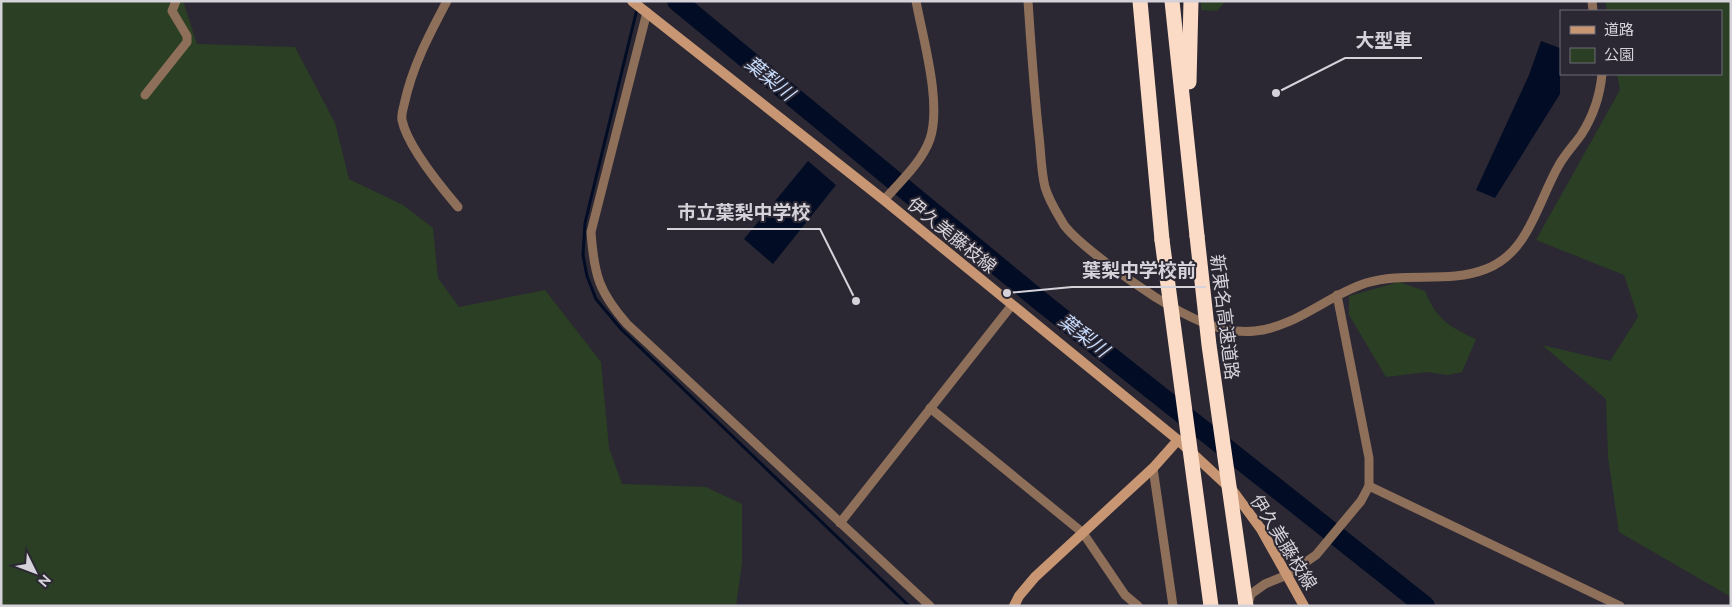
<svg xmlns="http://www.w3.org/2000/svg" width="1732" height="607" font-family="Raleway,'Noto Sans JP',sans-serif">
  <rect width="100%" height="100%" fill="#2b2833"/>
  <!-- green -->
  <g fill="#2a3f23">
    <path d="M1,1H183L197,44L295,47L335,123L349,179L403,205L433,228L438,278L459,307L545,290L601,362L609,448L622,484L706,487L742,504V563L736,606H1Z"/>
    <path d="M1201,1H1226L1217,11L1201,10Z"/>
    <path d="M1605,1H1731V597L1619,532L1608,457L1606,399L1542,345L1610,361L1638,317L1624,275L1536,240L1620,90L1617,74H1721V11H1607Z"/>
    <path d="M1399,282L1425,291C1437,320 1448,326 1476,339L1462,372L1448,375L1427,372L1386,377L1349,315V296Z"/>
  </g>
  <!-- water -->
  <g fill="#020d25">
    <path d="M1541,41L1560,48V94L1495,198L1476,190L1529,75Z"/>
    <path d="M808,161L836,185L773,264L744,239Z"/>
  </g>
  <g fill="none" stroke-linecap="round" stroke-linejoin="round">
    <!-- stream -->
    <path stroke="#020d25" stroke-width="3" d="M637,9L585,223L583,255L587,276L596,299L621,329L909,606"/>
    <!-- river -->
    <path stroke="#020d25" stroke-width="20" d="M677,1L1039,300L1425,606"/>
    <!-- street -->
    <g stroke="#8e6f59" stroke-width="9">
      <path d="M447,1C429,35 412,67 404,105C403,109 401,115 402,120C407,145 441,187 458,207"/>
      <path d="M1028,1C1031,46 1034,91 1039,136C1041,153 1041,171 1045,187C1049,201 1057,213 1064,225C1080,246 1132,282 1155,297C1184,315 1220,335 1255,331C1296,327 1328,295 1366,283C1406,271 1448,284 1486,269C1529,253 1538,201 1559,165C1565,154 1574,145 1581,135C1594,115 1600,96 1602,74"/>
      <path d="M1592,1L1593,11"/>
      <path d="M647,12L591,232C594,275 599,292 627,324L930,606"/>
      <path d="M145,95L187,42V36L172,11L176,1"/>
      <path d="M884,200C900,182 922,162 930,139C942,103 923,39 916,1"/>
      <path d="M930,408L1083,533L1125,595L1138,606"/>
      <path d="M1153,468L1173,606"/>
      <path d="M1369,486L1620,606"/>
      <path d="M840,523L1012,305"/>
      <path d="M1248,604L1251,594L1265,584L1287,575L1316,555L1361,501L1369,486V458L1337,295"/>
    </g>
    <!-- secondary -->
    <g stroke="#c89672" stroke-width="10">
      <path d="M632,1L884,200L1178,440L1233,491L1261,529L1304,606"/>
      <path d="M1014,606L1019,596L1035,577L1153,468L1178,440"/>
    </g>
    <!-- highway -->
    <g stroke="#fbdbc5" stroke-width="15">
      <path d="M1140,1L1162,240"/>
      <path d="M1172,1L1197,236"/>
      <path d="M1189,82L1191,1"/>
    </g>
    <!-- highway-bridge -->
    <g stroke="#fbdbc5" stroke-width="15">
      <path d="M1197,236L1209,345L1246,606"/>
      <path d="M1162,240L1211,606"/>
    </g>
  </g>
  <g text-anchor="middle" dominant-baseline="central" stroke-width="4" stroke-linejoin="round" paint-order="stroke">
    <!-- street labels -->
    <g font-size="18" fill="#d5d2da" stroke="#2b2833">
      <text transform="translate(952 235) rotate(39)">伊久美藤枝線</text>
      <text transform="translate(1225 317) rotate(83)">新東名高速道路</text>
      <text transform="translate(1284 542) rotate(58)">伊久美藤枝線</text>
    </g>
    <!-- water labels -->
    <g font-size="19" font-style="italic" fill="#c7dbfc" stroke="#2b2833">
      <text transform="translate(770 78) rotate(39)">葉梨川</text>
      <text transform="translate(1084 335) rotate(38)">葉梨川</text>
    </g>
  </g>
  <!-- callouts -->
  <path fill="none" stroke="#d5d2da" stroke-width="2" d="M1276 93L1345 58H1422M856 301L820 229H667M1007 293L1072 287H1206"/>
  <g fill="#d5d2da" stroke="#2b2833" stroke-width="2">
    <circle cx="1276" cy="93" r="5"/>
    <circle cx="856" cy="301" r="5"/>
    <circle cx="1007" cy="293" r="5"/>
  </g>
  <g font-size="19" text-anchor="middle" font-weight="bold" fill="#d5d2da" stroke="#2b2833" stroke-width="4" stroke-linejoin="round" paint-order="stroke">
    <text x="1384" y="47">大型車</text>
    <text x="744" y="219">市立葉梨中学校</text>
    <text x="1139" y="277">葉梨中学校前</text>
  </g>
  <!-- border -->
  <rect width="1732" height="607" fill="none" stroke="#d5d2da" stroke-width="5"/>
  <!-- legend -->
  <rect x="1560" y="10" width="162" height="65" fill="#2b2833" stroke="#6f6c76"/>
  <rect x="1570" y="26" width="25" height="8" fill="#c89672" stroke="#6f6c76"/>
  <text x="1604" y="35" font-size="15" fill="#d5d2da">道路</text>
  <rect x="1570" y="48" width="25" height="15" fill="#2a3f23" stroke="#6f6c76"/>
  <text x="1604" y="60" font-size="15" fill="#d5d2da">公園</text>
  <!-- north arrow -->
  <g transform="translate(35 572) rotate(132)" stroke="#2b2833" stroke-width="4" paint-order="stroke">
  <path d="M0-4L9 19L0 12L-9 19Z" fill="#d5d2da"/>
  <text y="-8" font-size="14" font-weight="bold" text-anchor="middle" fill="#d5d2da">N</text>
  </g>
</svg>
